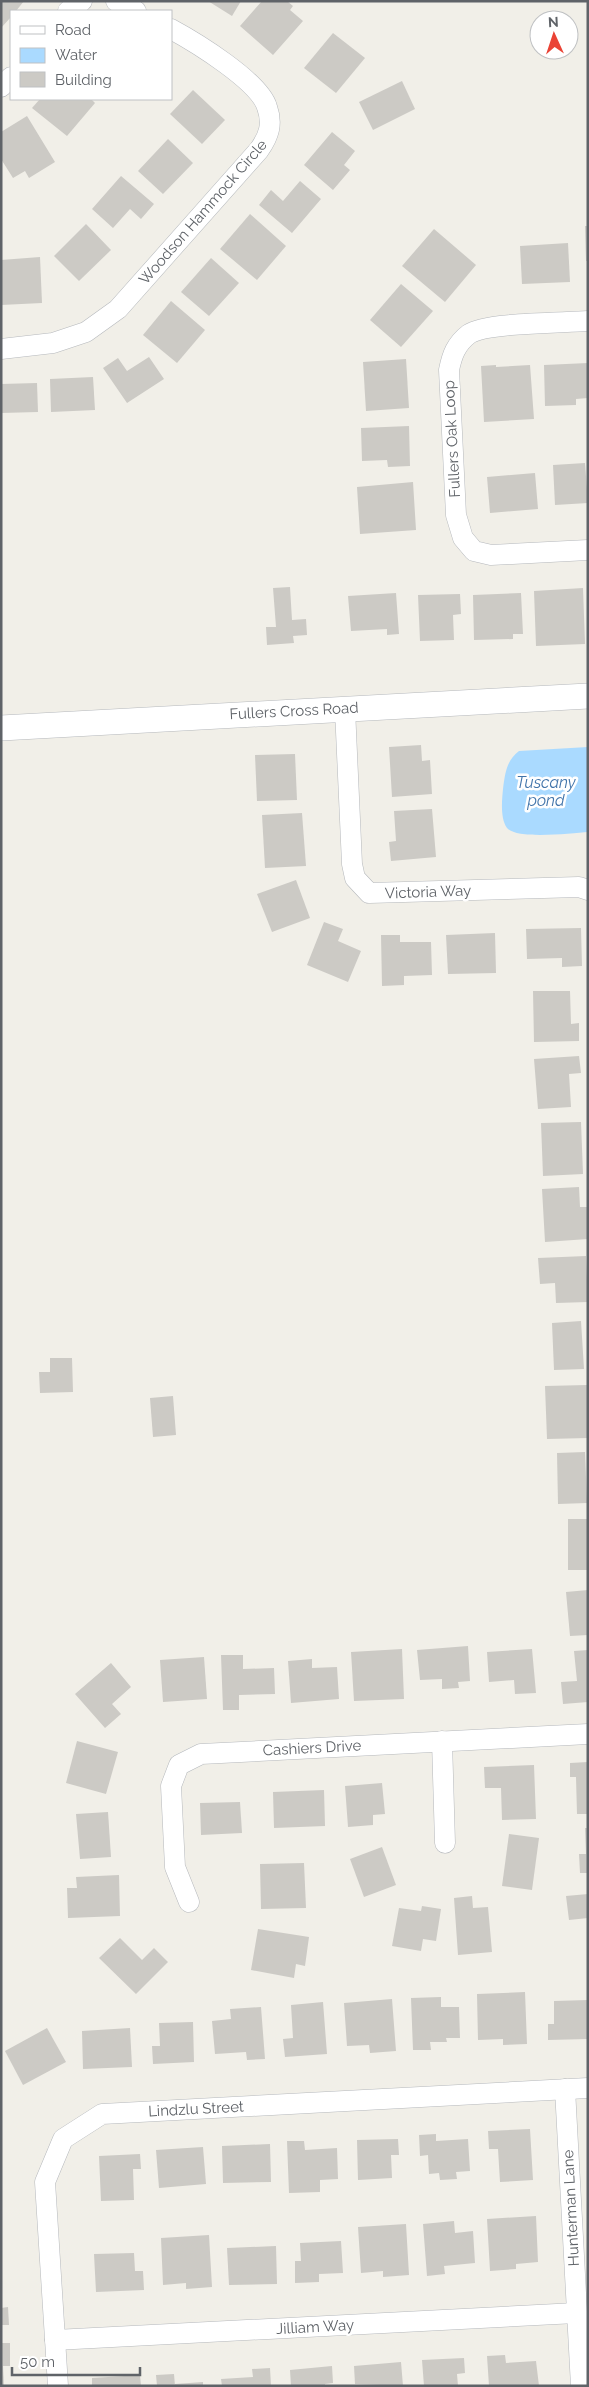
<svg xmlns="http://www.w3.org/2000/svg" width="589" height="2387" font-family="Raleway,sans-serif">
  <rect width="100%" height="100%" fill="#f1efe8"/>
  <!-- water -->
  <path fill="#aadaff" d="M588,747V832C572,833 517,840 507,828C500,818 502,800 503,789C505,774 506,761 519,751Z"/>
  <!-- building -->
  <g fill="#cccac5">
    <path d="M1,1H24L16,11H11V17L1,28Z"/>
    <path d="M208,1H241L232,16Z"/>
    <path d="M262,1H287L293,6L290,10L303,21L273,55L240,26Z"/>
    <path d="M333,33L365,58L336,93L304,68Z"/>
    <path d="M402,81L415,109L373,130L359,102Z"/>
    <path d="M193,90L225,120L202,144L170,114Z"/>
    <path d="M40,99H91L95,103L67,136L32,108Z"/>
    <path d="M27,116L55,162L29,178L25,171L13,178L1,159V132Z"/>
    <path d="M332,132L355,151L344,165L350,170L333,190L304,165Z"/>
    <path d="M168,139L193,163L163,194L138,171Z"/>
    <path d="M121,176L154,204L141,219L130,209L113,228L92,209Z"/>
    <path d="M300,181L321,199L292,233L259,205L271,190L283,201Z"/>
    <path d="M250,214L286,246L257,280L220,249Z"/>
    <path d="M86,224L111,250L79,281L54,256Z"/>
    <path d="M585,226H588V261H586Z"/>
    <path d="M434,229L476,265L445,302L402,266Z"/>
    <path d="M568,243L570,282L522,284L520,246Z"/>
    <path d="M40,257L42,303L1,305V260Z"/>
    <path d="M211,258L239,283L209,316L181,292Z"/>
    <path d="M401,284L433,311L401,347L370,320Z"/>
    <path d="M171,301L205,330L177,363L143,335Z"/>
    <path d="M149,357L164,379L127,403L103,368L118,358L127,371Z"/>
    <path d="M406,359L409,408L366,411L363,362Z"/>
    <path d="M588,363V398L576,399V405L545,406L544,365Z"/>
    <path d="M496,365V367L530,365L534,419L484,422L481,366Z"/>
    <path d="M93,377L95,410L51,412L50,379Z"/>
    <path d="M37,383L38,412L1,413V384Z"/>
    <path d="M409,426L410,466L388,467L387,460L362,461L361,428Z"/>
    <path d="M585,463L588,503L555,505L553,465Z"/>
    <path d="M535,473L538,509L490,513L487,477Z"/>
    <path d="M413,482L416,530L360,534L357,487Z"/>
    <path d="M290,587L292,620L306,619L307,635L293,636L294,643L267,645L266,627H276L273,588Z"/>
    <path d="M583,588L585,644L536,646L534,591Z"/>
    <path d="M396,593L399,634L387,635V629L351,631L348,596Z"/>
    <path d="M521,593L523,634H513V639L474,640L473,595Z"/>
    <path d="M460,594L461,614L453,615L454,640L420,641L418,595Z"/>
    <path d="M421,745L422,761L430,760L432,794L392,797L389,747Z"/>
    <path d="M295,754L297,800L257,801L255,755Z"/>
    <path d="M432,809L436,857L391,861L389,842L396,841L394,811Z"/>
    <path d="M302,813L306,866L265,868L262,815Z"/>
    <path d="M296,880L310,918L272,932L257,894Z"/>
    <path d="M324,922L343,929L338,941L361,951L348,982L307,965Z"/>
    <path d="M581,928L582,966L562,967V958L527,959L526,929Z"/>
    <path d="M495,933L496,973L448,974L446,935Z"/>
    <path d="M381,935H400V942H431L432,975L404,976V985L382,986Z"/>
    <path d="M533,991H570L571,1024L579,1023V1041L534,1042Z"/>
    <path d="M579,1056L581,1073L569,1074L571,1107L538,1109L534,1059Z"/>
    <path d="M581,1122L583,1174L543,1176L541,1123Z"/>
    <path d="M579,1187L580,1207H588V1239L545,1242L542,1189Z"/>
    <path d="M586,1256L588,1302L556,1303L555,1283L540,1284L538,1258Z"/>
    <path d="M581,1321L584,1369L554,1370L552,1323Z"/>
    <path d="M50,1358H72L73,1392L40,1393L39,1372H50Z"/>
    <path d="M587,1385L588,1438L547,1439L545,1386Z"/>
    <path d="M173,1396L176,1435L153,1437L150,1398Z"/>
    <path d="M585,1452L587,1503L558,1504L557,1453Z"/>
    <rect x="568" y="1519" width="20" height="51"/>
    <path d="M588,1590V1635L570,1636L566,1592Z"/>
    <path d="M468,1646L470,1681L458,1682L459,1688L442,1689V1679L420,1680L417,1650Z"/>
    <path d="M402,1649L404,1699L354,1701L351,1652Z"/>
    <path d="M532,1649L536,1693L515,1694L514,1680L489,1682L487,1652Z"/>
    <path d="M588,1650V1702L563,1704L561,1682L577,1681L574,1651Z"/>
    <path d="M221,1655H243V1669L274,1668L275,1694L239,1695V1710H223Z"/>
    <path d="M204,1657L207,1699L163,1702L160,1660Z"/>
    <path d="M312,1659V1668L337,1667L339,1699L291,1703L288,1661Z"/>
    <path d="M111,1663L131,1687L112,1704L121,1714L105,1728L75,1694Z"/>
    <path d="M77,1741L118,1752L106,1794L66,1783Z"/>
    <path d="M588,1762V1814H577L576,1777H570V1763Z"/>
    <path d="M534,1765L536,1819L502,1820L501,1788H485L484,1767Z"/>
    <path d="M382,1783L385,1814L373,1815V1825L348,1827L345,1786Z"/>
    <path d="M324,1790L325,1826L274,1828L273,1792Z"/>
    <path d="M240,1802L242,1833L201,1835L200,1803Z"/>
    <path d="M108,1812L111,1857L80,1859L76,1814Z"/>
    <path d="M585,1828H588V1873H580L579,1854H586Z"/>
    <path d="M509,1834L539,1838L532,1890L502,1886Z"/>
    <path d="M382,1847L396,1885L364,1897L350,1859Z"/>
    <path d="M304,1863L306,1908L261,1909L260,1864Z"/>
    <path d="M119,1875L120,1916L68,1918L67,1888H77L76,1877Z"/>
    <path d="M588,1894V1918L569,1920L566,1896Z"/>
    <path d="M472,1896L473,1908L488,1907L492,1952L458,1955L454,1898Z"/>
    <path d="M422,1906L441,1909L436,1941L423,1939L421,1951L392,1946L399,1908L421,1911Z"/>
    <path d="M258,1929L309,1937L305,1966L296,1964L294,1978L251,1970Z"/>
    <path d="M120,1938L142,1960L154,1948L168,1962L136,1994L99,1958Z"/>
    <path d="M525,1992L527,2044L503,2045V2039L478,2040L477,1994Z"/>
    <path d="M441,1997V2007H459L460,2038H446L447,2042H430L431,2050H413L411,1998Z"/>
    <path d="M392,1999L396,2051L370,2053L369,2045L347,2046L344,2003Z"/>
    <path d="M588,2000V2039L548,2040V2024H554V2001Z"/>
    <path d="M323,2002L327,2054L285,2057L283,2039L293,2038L291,2005Z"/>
    <path d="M261,2007L265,2059L247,2060L246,2052L215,2054L212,2021L231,2019L230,2009Z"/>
    <path d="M193,2022L194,2062L153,2064L152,2046H160L159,2023Z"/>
    <path d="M47,2028L66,2062L23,2085L5,2051Z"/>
    <path d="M130,2028L132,2067L83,2069L82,2031Z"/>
    <path d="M530,2129L533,2180L500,2182L498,2149H489L488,2131Z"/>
    <path d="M436,2134V2141L468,2139L470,2171L456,2172L457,2179L440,2180L439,2173L429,2174L428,2155L420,2156L419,2135Z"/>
    <path d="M398,2139L399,2155H391L392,2178L358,2180L357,2140Z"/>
    <path d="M287,2141H304L305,2150L337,2148L338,2179L320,2180V2192L289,2193Z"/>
    <path d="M270,2144L271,2182L223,2183L222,2146Z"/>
    <path d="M203,2147L206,2184L159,2188L156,2150Z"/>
    <path d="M140,2154L141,2169H133L134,2200L101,2201L99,2156Z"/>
    <path d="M536,2216L538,2262L516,2264V2269L490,2271L487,2219Z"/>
    <path d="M454,2221L455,2233L473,2231L475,2263L444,2266L445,2274L427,2276L423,2224Z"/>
    <path d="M406,2224L409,2275L383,2277V2271L361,2273L358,2227Z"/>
    <path d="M209,2235L212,2287L186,2289V2283L163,2285L161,2238Z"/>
    <path d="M341,2241L343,2273L319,2274V2282L295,2283V2261H301L300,2243Z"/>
    <path d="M276,2246L277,2284L229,2285L227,2248Z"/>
    <path d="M134,2253L135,2271H143L144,2290L96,2292L94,2254Z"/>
    <path d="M8,2307L9,2325H1V2308Z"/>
    <path d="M1,2343H10V2366H3L4,2386H1Z"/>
    <path d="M505,2355L506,2363L536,2361L539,2386H489L487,2356Z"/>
    <path d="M464,2358L465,2373L457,2374L458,2386H424L422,2360Z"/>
    <path d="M401,2362L403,2386L355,2384L354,2366Z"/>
    <path d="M332,2366L333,2383L325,2384V2386H291L290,2370Z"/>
    <path d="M270,2368L271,2386H222L221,2379L253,2377L252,2369Z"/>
    <path d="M174,2374L175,2386H157L156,2375Z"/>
    <path d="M140,2375L141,2386H92V2378Z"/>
    <path d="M203,2382V2386H175V2384Z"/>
  </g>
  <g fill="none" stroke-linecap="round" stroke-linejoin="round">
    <defs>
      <g id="minor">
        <path d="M116,1L136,11"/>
        <path d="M68,11L82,1"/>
        <path d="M1,87L11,77"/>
        <path d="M588,321C564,323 486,322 469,334C456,344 452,355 449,370L456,515L463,538L474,551L491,555L588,550"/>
        <path d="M1,349L53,343L86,332L118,309L259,150C269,136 273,124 267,107C259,81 195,42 171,29"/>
        <path d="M345,709L352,864L355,878L369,893L579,887L588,890"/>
        <path d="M442,1741L445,1843"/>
        <path d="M189,1902L175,1867L171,1786L179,1765L201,1754L588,1734"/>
        <path d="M565,2089L581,2386"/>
        <path d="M55,2340L576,2313"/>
        <path d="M58,2386L45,2182L63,2139L102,2114L588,2088"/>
      </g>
      <path id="tertiary" d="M1,728L588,696"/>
    </defs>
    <!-- minor casing -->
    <use href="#minor" stroke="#b5b8bc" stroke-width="21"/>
    <!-- tertiary casing -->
    <use href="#tertiary" stroke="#b5b8bc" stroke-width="26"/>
    <!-- minor -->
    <use href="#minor" stroke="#fff" stroke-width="20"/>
    <!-- tertiary -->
    <use href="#tertiary" stroke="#fff" stroke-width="25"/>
  </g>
  <g text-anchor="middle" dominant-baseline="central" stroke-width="5" stroke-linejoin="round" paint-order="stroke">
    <!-- street labels -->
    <g font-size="15" fill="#5f6368" stroke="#fff">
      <text transform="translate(203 212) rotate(-49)">Woodson Hammock Circle</text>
      <text transform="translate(452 439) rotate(-93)">Fullers Oak Loop</text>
      <text transform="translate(294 711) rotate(-3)">Fullers Cross Road</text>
      <text transform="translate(428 892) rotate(-2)">Victoria Way</text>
      <text transform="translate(312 1748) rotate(-3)">Cashiers Drive</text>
      <text transform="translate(196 2109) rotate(-3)">Lindzlu Street</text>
      <text transform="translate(571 2208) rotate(-93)">Hunterman Lane</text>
      <text transform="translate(315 2327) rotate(-3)">Jilliam Way</text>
    </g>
    <!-- water labels -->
    <g font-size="16" font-style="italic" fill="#4174aa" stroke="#fff">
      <text x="546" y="782">Tuscany<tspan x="546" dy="18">pond</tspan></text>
    </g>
  </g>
  <!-- border -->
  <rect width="589" height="2387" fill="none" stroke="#5f6368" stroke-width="5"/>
  <!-- legend -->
  <rect x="10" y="10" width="162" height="90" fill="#ffffff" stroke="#bfc1c3"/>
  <rect x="20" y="26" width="25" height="8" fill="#ffffff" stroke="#bfc1c3"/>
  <text x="55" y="35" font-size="15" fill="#5f6368">Road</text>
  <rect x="20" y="48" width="25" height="15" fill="#aadaff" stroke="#bfc1c3"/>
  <text x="55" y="60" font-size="15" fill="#5f6368">Water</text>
  <rect x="20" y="72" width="25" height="15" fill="#cccac5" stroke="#bfc1c3"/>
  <text x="55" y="85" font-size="15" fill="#5f6368">Building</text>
  <!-- north arrow -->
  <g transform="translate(554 35) rotate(357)"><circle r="24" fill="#ffffff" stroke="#bfc1c3"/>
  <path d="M0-4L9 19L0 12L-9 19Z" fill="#ea4335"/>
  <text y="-8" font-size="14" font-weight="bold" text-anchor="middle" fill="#5f6368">N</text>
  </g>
  <!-- scale -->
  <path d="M12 2367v8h128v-8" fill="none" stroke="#5f6368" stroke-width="2.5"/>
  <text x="20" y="2367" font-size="15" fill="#5f6368" stroke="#ffffff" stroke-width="4" paint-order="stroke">50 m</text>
</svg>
